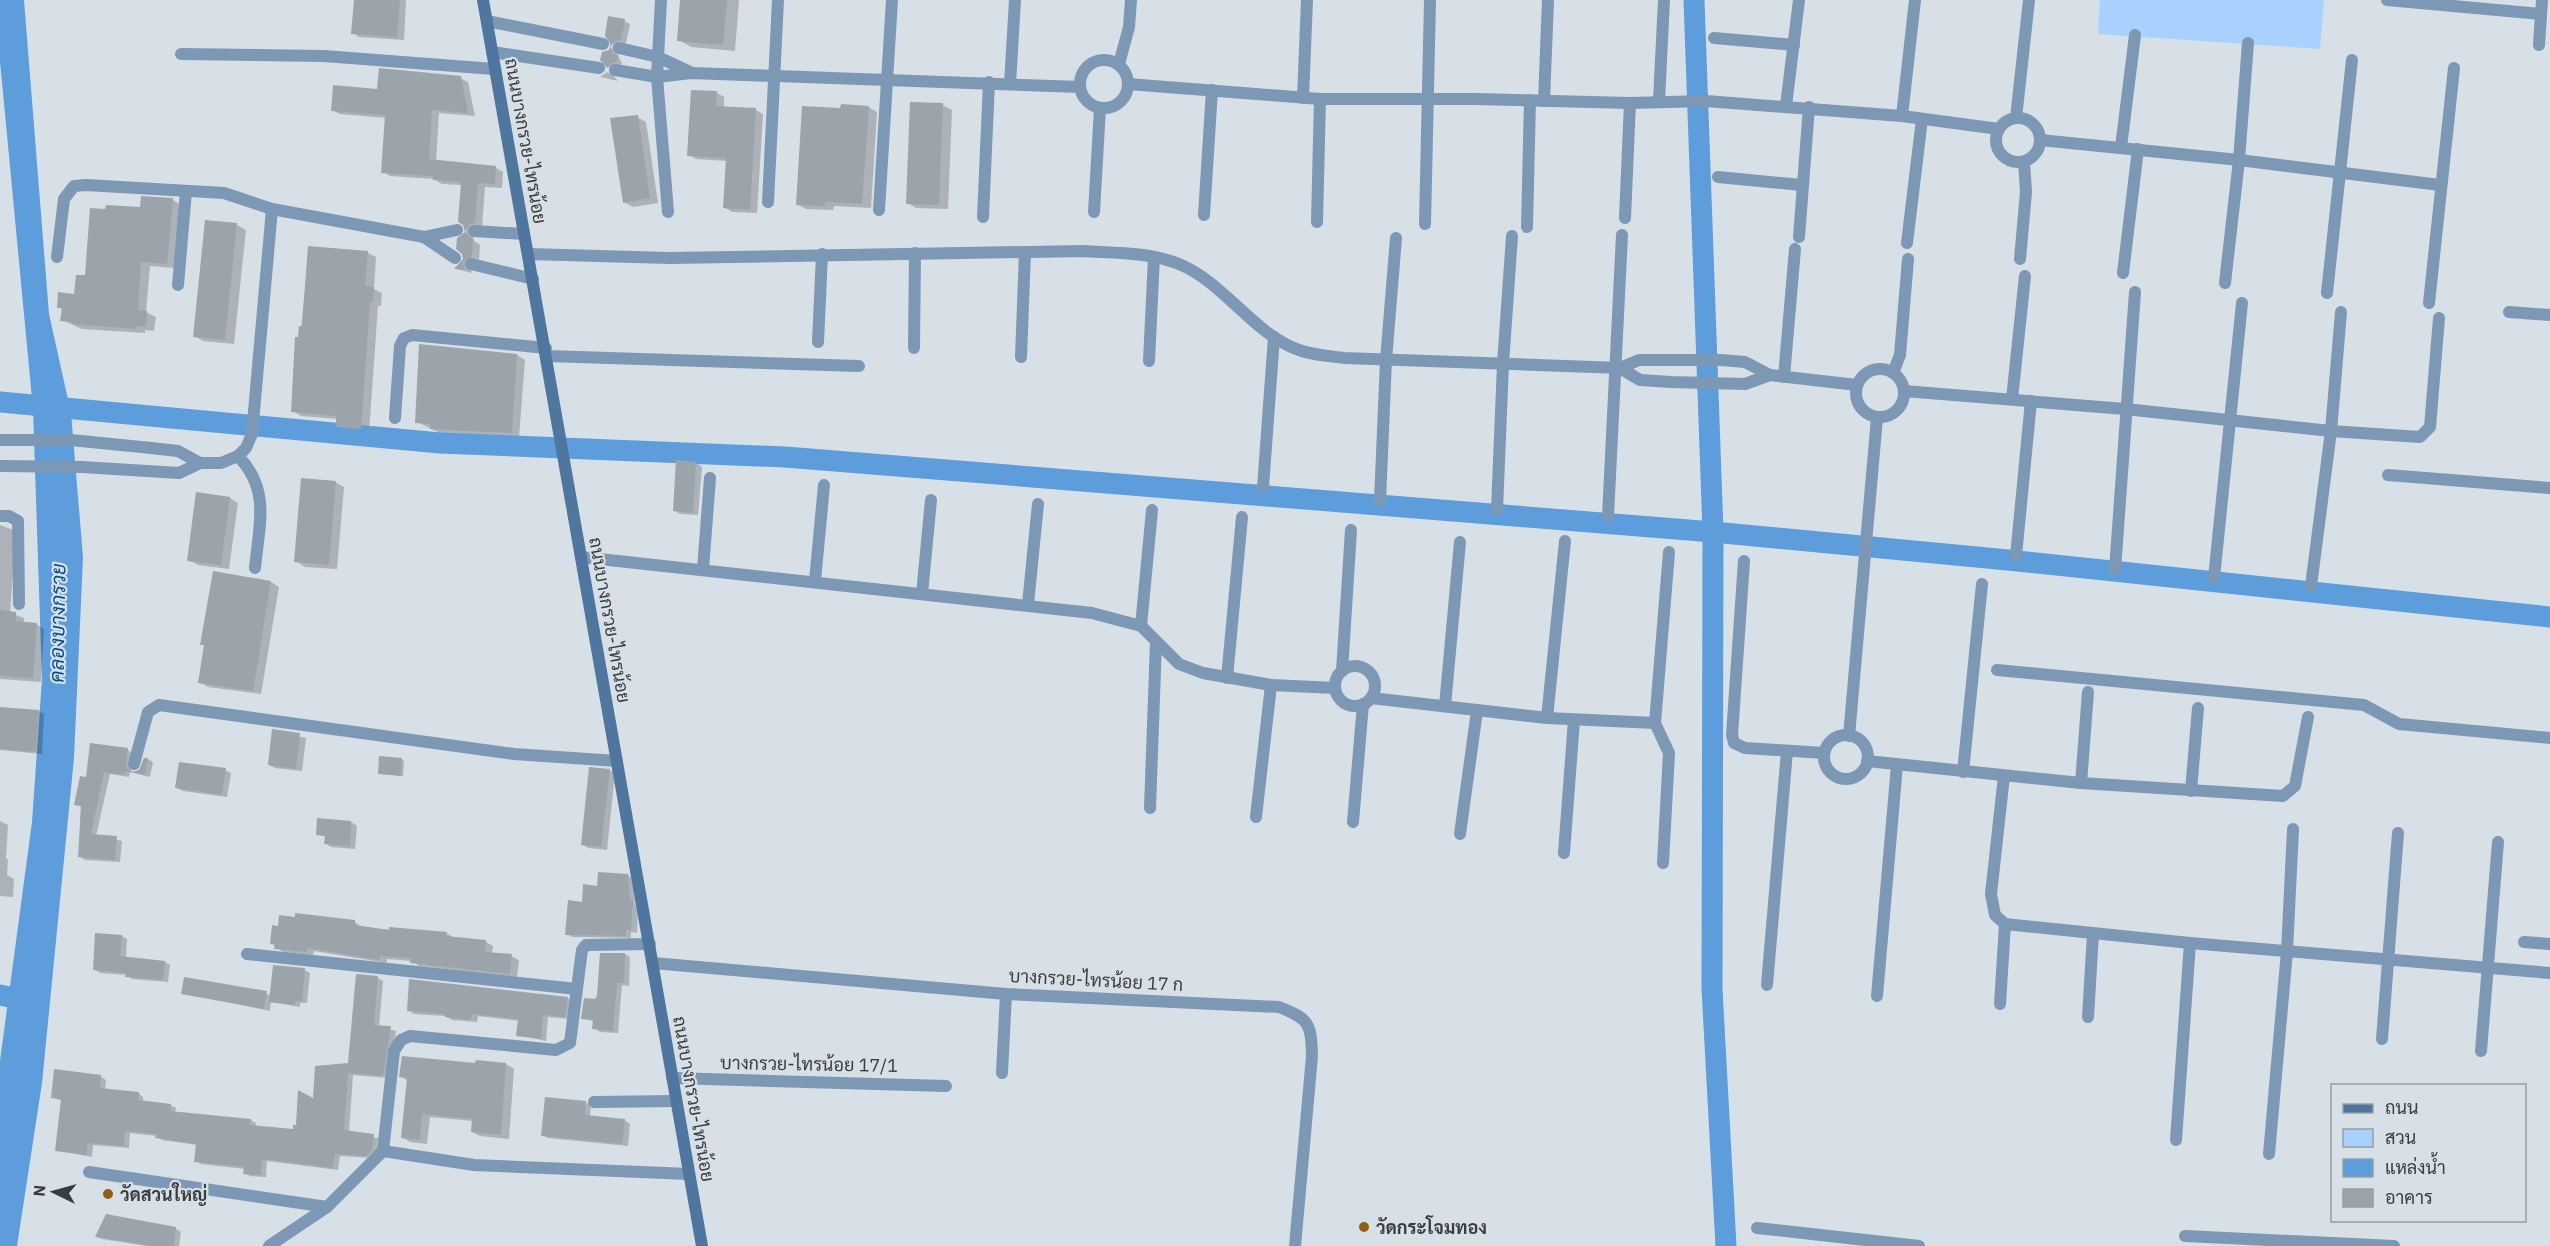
<svg xmlns="http://www.w3.org/2000/svg" width="2550" height="1246" viewBox="0 0 2550 1246" font-family="'IBM Plex Sans',Sarabun,sans-serif">
  <style>
    .green { fill: #a8d2fd }
    .water { fill: #5d9ddb }
    .shadow { fill: #0003 }
    .lines { fill: none; stroke-linecap: round; stroke-linejoin: round }
    .canal { stroke: #5d9ddb; stroke-width: 21 }
    .building { fill: #9ca4ab }
    .street { stroke: #7d98b4; stroke-width: 12 }
    .secondary { stroke: #4e769e; stroke-width: 12 }
    .poi-dot { fill: #925d12; stroke: #d7dfe7; stroke-width: 2 }
    .labels { text-anchor: middle; dominant-baseline: central; stroke-width: 4.5; stroke-linejoin: round; paint-order: stroke }
    .street-label { font-size: 18px; fill: #3a3d40; stroke: #d7dfe7 }
    .poi-label { font-size: 18px; font-weight: bold; fill: #3a3d40; stroke: #d7dfe7; text-anchor: start }
    .water-label { font-size: 20px; font-style: italic; fill: #024f88; stroke: #d7dfe7 }
  </style>
  <rect width="100%" height="100%" fill="#d7dfe7"/>
  <path class="green" d="M2100,0H2324L2320,49L2098,34Z"/>
  <path class="water" d="M0,0H24L49,314L71,413L83,557L74,758L42,1083L17,1246H0V1061L32,822L42,679L33,409L0,61Z"/>
  <g class="shadow">
    <path d="M355,0H406L404,40L359,37L353,33Z"/>
    <path d="M682,0H739L735,51L691,47L679,40Z"/>
    <path d="M624,21L630,24L626,43L619,45L616,50L622,64L613,70L608,67L613,45L606,36Z"/>
    <path d="M607,72L613,75L618,81L600,77Z"/>
    <path d="M460,78L468,82L475,116L439,113L436,162L496,168L503,172L502,188L485,187L482,227L473,235L474,241L480,245L479,260L471,268L472,273L457,269L465,260L458,239L467,233L462,185L442,184L434,179L390,176L383,172L386,118L340,114L332,110L378,91Z"/>
    <path d="M717,93L724,97V108L756,110L763,114L757,213L732,212L724,207L727,161L696,159L689,155Z"/>
    <path d="M943,105L952,110L948,209L916,208L908,203Z"/>
    <path d="M868,107L877,112L871,208L834,206L833,210L806,209L797,204L842,110Z"/>
    <path d="M637,117L646,122L658,203L633,207L624,202Z"/>
    <path d="M173,200L181,205L175,268L150,266L146,312L156,317L154,331L145,330V333L82,329L62,320L63,310L58,307L76,296L87,277L141,209Z"/>
    <path d="M237,225L246,230L234,344L203,341L194,336Z"/>
    <path d="M309,248L368,253L376,257L374,289L382,293L381,306H378L369,433L346,431L337,426L338,419L301,416L293,411Z"/>
    <path d="M517,355L525,360L519,437L440,433L417,422Z"/>
    <path d="M678,462L696,463L702,467L698,515L680,514L674,510Z"/>
    <path d="M335,482L344,487L337,569L305,567L296,561Z"/>
    <path d="M230,498L238,503L229,569L198,565L189,560Z"/>
    <path d="M0,525L16,531L10,613L24,618V623L36,624L44,629L41,682L0,679Z"/>
    <path d="M271,582L279,587L261,694L208,687L200,682L205,646L202,644Z"/>
    <path d="M0,708L39,711L44,714L42,754L0,750Z"/>
    <path d="M273,731L306,738L302,771L275,768L269,765Z"/>
    <path d="M127,750L133,753L131,770L134,773L140,771L148,759L153,762L150,777L130,772L129,777L110,774L96,836L122,841L120,862L85,860L79,856L81,807L76,804L87,779Z"/>
    <path d="M402,760L404,761L403,776L380,773Z"/>
    <path d="M225,770L231,773L227,797L183,791L177,788Z"/>
    <path d="M609,770L615,773L607,850L588,848L582,844Z"/>
    <path d="M319,820L351,822L357,826L355,849L331,847L325,843L326,837L318,834Z"/>
    <path d="M0,821L8,825L6,858L8,860L7,875L14,879L13,897L0,896Z"/>
    <path d="M628,875L633,879L635,905L638,906L637,933L631,932V938L572,937L567,934L583,904L598,887Z"/>
    <path d="M355,922L362,928L446,933L453,937L486,942L493,946L492,954L511,956L519,960L517,977L419,966L412,961L387,959V963L314,951L313,955L283,952L271,943Z"/>
    <path d="M122,936L127,939L126,958L165,962L170,965L168,982L132,979L127,975L100,973L94,969Z"/>
    <path d="M625,954L630,957L629,986L622,985L618,1033L600,1032L594,1028L595,1022L583,1018Z"/>
    <path d="M304,970L310,973L307,1003H300V1007L271,1002L270,1011L183,993L186,978L271,995Z"/>
    <path d="M378,978L383,981L379,1027L396,1031L388,1078L353,1075L349,1133L378,1138L377,1154L372,1158L340,1156L338,1170L267,1161L266,1177L250,1176L245,1173V1169L201,1164L196,1161L197,1145L162,1140L157,1136L130,1133L129,1148L93,1145L92,1157L56,1150L62,1101L52,1097L101,1077L106,1080L105,1090L138,1093L143,1097V1102L170,1105L176,1108L175,1113L250,1120L256,1123L255,1127L294,1131L314,1100L350,1064Z"/>
    <path d="M567,998L573,1001L570,1019L548,1017L546,1041L518,1035L520,1021L478,1016L477,1022L452,1020L445,1016L414,1014L408,1010Z"/>
    <path d="M477,1061L506,1064L514,1069L509,1139L480,1136L472,1132L473,1121L430,1117L427,1144L410,1142L402,1137L408,1081L401,1076L477,1064Z"/>
    <path d="M585,1102L591,1106L590,1117L624,1120L630,1124L628,1146L548,1138L543,1135Z"/>
    <path d="M107,1216L176,1229L181,1232L179,1246H147L102,1239L97,1236Z"/>
  </g>
  <g class="lines">
    <g class="canal">
      <path d="M1694,0L1713,532L1712,989L1726,1246"/>
      <path d="M0,402L440,443L785,457L1713,532L2008,560L2550,617"/>
      <path d="M0,995L33,1002"/>
    </g>
  </g>
  <g class="building">
    <path d="M354,0H400L397,37L351,34Z"/>
    <path d="M680,0H727L723,45L677,41Z"/>
    <path d="M608,16L625,19L621,40L613,42L611,47L613,54L618,56L617,62L612,63L607,68L600,60L602,52L609,50L611,45L605,36Z"/>
    <path d="M379,68L461,76L468,113L432,110L429,159L496,166L495,184L478,183L475,223L470,224L466,230L467,235L473,239L472,256L463,262L465,270L454,269L463,259L462,254L456,249L457,238L465,232L463,225L458,222L461,182L433,180V176L381,173L385,115L331,111L333,85L377,89Z"/>
    <path d="M691,90L717,91L716,106L756,108L750,210L723,208L726,158L687,156Z"/>
    <path d="M910,102L943,103L939,205L906,204Z"/>
    <path d="M841,104L869,106L862,204L825,202V206L796,205L802,106L840,108Z"/>
    <path d="M638,115L650,198L623,203L610,118Z"/>
    <path d="M141,196L173,198L167,264L141,262L138,310L147,311L146,327L136,326V329L72,324V322L60,321L62,308H57L58,292L74,294L76,275H85L90,208L105,209L106,205L140,207Z"/>
    <path d="M205,220L237,223L225,340L193,337Z"/>
    <path d="M308,246L368,251L365,286L374,287L373,302H370L361,429L336,427V416L291,412L295,337H298L299,326H302Z"/>
    <path d="M419,344L517,354L512,433L430,429V424L415,423Z"/>
    <path d="M676,460L696,462L693,513L673,511Z"/>
    <path d="M301,478L336,481L329,565L294,562Z"/>
    <path d="M196,492L230,497L221,565L187,561Z"/>
    <path d="M213,571L271,581L253,691L198,683L204,645H200Z"/>
    <path d="M0,610L16,612V621L37,623L33,678L0,676Z"/>
    <path d="M0,707L39,710L36,752L0,749Z"/>
    <path d="M272,729L300,733L296,769L268,765Z"/>
    <path d="M90,743L128,748L126,766L132,772L139,770L144,758H148L145,775L125,771L124,775L104,772L91,834L117,836L115,860L78,857L81,806L74,805L80,776L86,777Z"/>
    <path d="M379,756L402,758L401,776L378,774Z"/>
    <path d="M179,762L226,768L222,795L175,788Z"/>
    <path d="M589,767L610,769L601,847L581,845Z"/>
    <path d="M317,818L351,821L350,846L324,844L325,836L316,835Z"/>
    <path d="M598,872L628,874L630,901L633,902L631,930H626V936L565,935L568,900L582,902L583,884L597,886Z"/>
    <path d="M295,913L355,920V925L389,930V927L447,932L446,936L486,940L485,952L512,954L510,974L410,963L411,958L380,956V960L307,948L306,952L274,949L275,944H270L272,925L278,926L279,915L295,917Z"/>
    <path d="M95,933L122,935L120,956L165,961L163,980L125,977L126,973L93,970Z"/>
    <path d="M600,953H625L624,983H617L613,1031L592,1029L593,1020L581,1019L584,998L595,999L597,996Z"/>
    <path d="M273,965L305,968L302,1001H295V1005L269,1002Z"/>
    <path d="M356,974L378,976L374,1025L391,1026L383,1076L348,1073L344,1130L374,1134L372,1151L366,1156L335,1154L333,1168L262,1159L261,1175L243,1174L244,1167L194,1162L196,1144L155,1138L156,1134L125,1131L124,1146L88,1143L86,1155L55,1151L61,1099L51,1098L54,1069L101,1075L100,1088L139,1092L138,1100L171,1104L170,1111L251,1119L250,1125L293,1129V1125H296L298,1090L313,1098L315,1066L348,1063Z"/>
    <path d="M184,977L267,991L264,1009L181,994Z"/>
    <path d="M409,979L568,997L565,1017L543,1015L541,1039L516,1036L518,1019L472,1014L471,1020L445,1017V1014L407,1011Z"/>
    <path d="M402,1056L475,1063L476,1060L506,1063L501,1135L471,1132L472,1119L422,1114L420,1140L401,1138L407,1078L399,1077Z"/>
    <path d="M545,1097L586,1101L585,1115L625,1119L622,1144L541,1136Z"/>
    <path d="M106,1214L176,1227L174,1246H154L95,1237Z"/>
  </g>
  <g class="lines">
    <g class="street">
      <path d="M661,0L657,77L668,212"/>
      <path d="M2387,0L2541,14"/>
      <path d="M487,21L603,44"/>
      <path d="M1714,38L1794,45"/>
      <path d="M2539,45L2542,0"/>
      <path d="M619,48L658,57L690,72"/>
      <path d="M492,52L599,68"/>
      <path d="M181,54L324,56L494,69"/>
      <circle cx="1104" cy="84" r="24"/>
      <path d="M1119,64L1129,27L1131,0"/>
      <path d="M615,70L657,77L691,73L1080,87"/>
      <path d="M1010,84L1015,0"/>
      <path d="M1128,84L1320,99H1475L1630,103L1706,101L1902,116L1999,129"/>
      <path d="M1303,98L1307,0"/>
      <path d="M1544,101L1548,0"/>
      <path d="M1659,101L1664,0"/>
      <path d="M1786,106L1799,0"/>
      <path d="M1902,116L1915,0"/>
      <path d="M2016,118L2029,0"/>
      <circle cx="2018" cy="140" r="22"/>
      <path d="M2040,140L2239,160L2440,185"/>
      <path d="M2121,147L2135,35"/>
      <path d="M1718,177L1802,185"/>
      <path d="M768,202L778,0"/>
      <path d="M879,210L892,0"/>
      <path d="M1094,212L1100,108"/>
      <path d="M1204,215L1212,90"/>
      <path d="M983,217L989,82"/>
      <path d="M1625,218L1630,103"/>
      <path d="M1317,222L1320,99"/>
      <path d="M1425,224L1430,0"/>
      <path d="M1527,227L1530,100"/>
      <path d="M474,231L524,234"/>
      <path d="M424,237L455,258"/>
      <path d="M1799,237L1809,107"/>
      <path d="M1907,243L1922,119"/>
      <path d="M528,254L670,258L1083,251C1114,253 1149,252 1179,264C1225,283 1252,333 1299,350C1312,355 1330,356 1344,358L1620,368L1639,360H1721L1745,362L1770,375L1857,385"/>
      <path d="M57,257L64,199L74,186L86,185L224,193L272,209L424,237L457,230"/>
      <path d="M2020,259L2026,192L2024,162"/>
      <path d="M471,264L533,279"/>
      <path d="M2123,273L2138,149"/>
      <path d="M2225,283L2239,160L2248,43"/>
      <path d="M178,285L186,191"/>
      <path d="M2327,293L2352,60"/>
      <path d="M2429,303L2454,68"/>
      <path d="M2509,312L2550,315"/>
      <path d="M818,342L822,254"/>
      <path d="M914,348L915,253"/>
      <path d="M547,356L859,366"/>
      <path d="M1021,357L1025,252"/>
      <path d="M1149,361L1154,257"/>
      <path d="M1620,368L1640,380L1671,382L1745,384L1770,375"/>
      <circle cx="1880" cy="393" r="24"/>
      <path d="M1893,373L1900,355L1908,259"/>
      <path d="M1784,377L1795,249"/>
      <path d="M1904,391L2125,409L2331,431L2420,437L2430,427L2439,318"/>
      <path d="M2012,399L2025,276"/>
      <path d="M395,418L400,346L404,338L412,335L546,348"/>
      <path d="M0,440H71L151,448L178,451L200,463"/>
      <path d="M238,456C271,490 259,525 255,568"/>
      <path d="M0,466L82,467L179,473L200,463H221L238,456L246,448L252,434L272,209"/>
      <path d="M2388,475L2550,488"/>
      <path d="M1263,487L1274,337"/>
      <path d="M1380,501L1386,360L1396,238"/>
      <path d="M1497,510L1503,364L1512,236"/>
      <path d="M0,516H9L18,521L19,604"/>
      <path d="M1608,516L1622,235"/>
      <path d="M2016,556L2031,401"/>
      <path d="M581,557L1092,613L1141,626L1179,664L1203,673L1271,685L1335,688"/>
      <path d="M1744,561L1732,735L1734,743L1745,748L1824,753"/>
      <path d="M703,569L710,478"/>
      <path d="M2115,570L2135,292"/>
      <path d="M2214,578L2242,303"/>
      <path d="M815,581L824,485"/>
      <path d="M2311,586L2331,431L2341,312"/>
      <path d="M922,594L931,500"/>
      <path d="M1028,604L1038,504"/>
      <path d="M1141,626L1152,510"/>
      <circle cx="1355" cy="686" r="20"/>
      <path d="M1997,670L2364,705L2399,724L2550,738"/>
      <path d="M1342,671L1351,530"/>
      <path d="M1227,678L1242,517"/>
      <path d="M1371,698L1547,718L1655,723L1669,753L1663,863"/>
      <path d="M1445,706L1460,542"/>
      <path d="M1547,718L1565,541"/>
      <path d="M1655,723L1669,552"/>
      <circle cx="1846" cy="757" r="22"/>
      <path d="M1849,736L1877,418"/>
      <path d="M1867,761L2081,783L2283,796L2295,786L2308,717"/>
      <path d="M134,764L148,712L159,705L514,754L617,761"/>
      <path d="M1963,772L1982,584"/>
      <path d="M2004,776L1991,894L1995,915L2005,924L2190,943L2550,973"/>
      <path d="M2081,783L2088,692"/>
      <path d="M2191,791L2198,708"/>
      <path d="M1150,808L1156,642"/>
      <path d="M1256,817L1271,685"/>
      <path d="M1353,822L1363,704"/>
      <path d="M1460,834L1477,711"/>
      <path d="M1564,853L1574,720"/>
      <path d="M2524,942L2550,944"/>
      <path d="M247,954L577,989"/>
      <path d="M653,963L1006,994L1279,1007C1310,1019 1311,1024 1312,1056L1295,1246"/>
      <path d="M1767,985L1787,751"/>
      <path d="M1877,996L1897,765"/>
      <path d="M2000,1004L2005,924"/>
      <path d="M2088,1017L2093,934"/>
      <path d="M2382,1039L2398,833"/>
      <path d="M2481,1051L2498,842"/>
      <path d="M1002,1073L1006,994"/>
      <path d="M672,1078L946,1086"/>
      <path d="M594,1102L675,1101"/>
      <path d="M2176,1140L2190,943"/>
      <path d="M383,1151L474,1165L689,1174"/>
      <path d="M2269,1154L2287,951L2293,829"/>
      <path d="M89,1172L327,1207"/>
      <path d="M1757,1228L1919,1246"/>
      <path d="M2185,1236L2394,1246"/>
      <path d="M269,1246L327,1207L383,1151L394,1051L401,1040L410,1036L556,1050L570,1043L582,950L586,945L650,944"/>
    </g>
    <path class="secondary" d="M483,0L702,1246"/>
  </g>
  <g class="poi-dot">
    <circle cx="108" cy="1194" r="6"/>
    <circle cx="1364" cy="1227" r="6"/>
  </g>
  <g class="labels">
    <g class="street-label">
      <text transform="translate(526 141) rotate(80)">ถนนบางกรวย-ไทรน้อย</text>
      <text transform="translate(610 620) rotate(80)">ถนนบางกรวย-ไทรน้อย</text>
      <text transform="translate(1096 980) rotate(3)">บางกรวย-ไทรน้อย 17 ก</text>
      <text transform="translate(809 1064) rotate(1)">บางกรวย-ไทรน้อย 17/1</text>
      <text transform="translate(694 1099) rotate(80)">ถนนบางกรวย-ไทรน้อย</text>
    </g>
    <g class="poi-label">
      <text x="120" y="1194">วัดสวนใหญ่</text>
      <text x="1376" y="1227">วัดกระโจมทอง</text>
    </g>
    <g class="water-label">
      <text transform="translate(57 623) rotate(-89)">คลองบางกรวย</text>
    </g>
  </g>
  <rect x="2331" y="1084" width="195" height="138" fill="#d7dfe7" stroke="#989ea4" stroke-width="1.5"/>
  <rect x="2343" y="1104" width="30" height="9" fill="#4e769e" stroke="#989ea4" stroke-width="1.5"/>
  <text x="2385" y="1114" font-size="18" fill="#3a3d40">ถนน</text>
  <rect x="2343" y="1129" width="30" height="18" fill="#a8d2fd" stroke="#989ea4" stroke-width="1.5"/>
  <text x="2385" y="1144" font-size="18" fill="#3a3d40">สวน</text>
  <rect x="2343" y="1159" width="30" height="18" fill="#5d9ddb" stroke="#989ea4" stroke-width="1.5"/>
  <text x="2385" y="1174" font-size="18" fill="#3a3d40">แหล่งน้ำ</text>
  <rect x="2343" y="1189" width="30" height="18" fill="#9ca4ab" stroke="#989ea4" stroke-width="1.5"/>
  <text x="2385" y="1204" font-size="18" fill="#3a3d40">อาคาร</text>
  <g transform="translate(54 1192) rotate(275)" stroke="#d7dfe7" stroke-width="4.5" paint-order="stroke">
  <path d="M0-4.5L10 22L0 15L-10 22Z" fill="#3a3d40"/>
  <text y="-9" font-size="16" font-weight="bold" text-anchor="middle" fill="#3a3d40">N</text>
  </g>
</svg>
